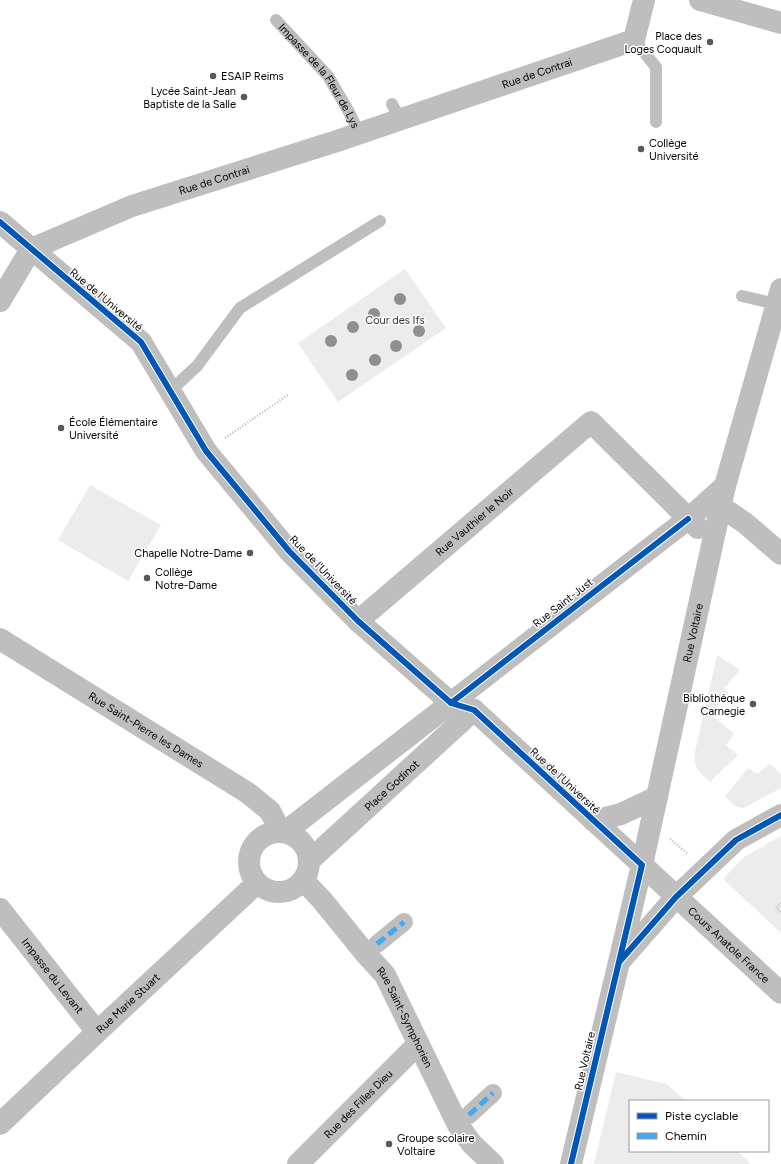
<svg xmlns="http://www.w3.org/2000/svg" width="781" height="1164" viewBox="0 0 781 1164" font-family="Figtree,sans-serif">
  <style>
    .green { fill: #ececec }
    .lines { fill: none; stroke-linecap: round; stroke-linejoin: round }
    .path { stroke: #b9b9b9; stroke-width: 2.5; stroke-dasharray: 1 2; stroke-linecap: butt }
    .service { stroke: #bebebe; stroke-width: 12 }
    .pedestrian { stroke: #bebebe; stroke-width: 18 }
    .minor { stroke: #bebebe; stroke-width: 22 }
    .quiet { stroke: #3fa9f5; stroke-width: 5; stroke-dasharray: 10 5; stroke-linecap: butt }
    .cycleway-casing { stroke: #fff; stroke-width: 8 }
    .cycleway { stroke: #0057b8; stroke-width: 6 }
    .tree { fill: #8f8f8f }
    .poi-dot { fill: #595959; stroke: #fff; stroke-width: 1.5 }
    .labels { text-anchor: middle; dominant-baseline: central; stroke-width: 3; stroke-linejoin: round; paint-order: stroke }
    .poi-label { font-size: 11px; fill: #000; stroke: #fff; text-anchor: start }
    .street-label { font-size: 11px; fill: #000; stroke: #fff }
    .park-label { font-size: 11px; fill: #333; stroke: #fff }
  </style>
  <rect width="100%" height="100%" fill="#fff"/>
  <g class="green">
    <path d="M405,269L446,328L338,402L298,343Z"/>
    <path d="M90,485L161,525L128,581L58,540Z"/>
    <path d="M717,655L740,670L724,688L729,693L711,714L734,734L726,745L738,755L710,782C699,772 693,768 695,752Z"/>
    <path d="M770,764L781,774V788L744,808L736,807L725,796L748,768L757,774Z"/>
    <path d="M781,836V933L723,879L744,857Z"/>
    <path d="M616,1072L667,1084L685,1101H630V1151H738L751,1164H594Z"/>
  </g>
  <g class="lines">
    <g class="path">
      <path d="M225,438L288,395"/>
      <path d="M670,839L688,854"/>
      <path d="M781,903L776,908L781,912"/>
    </g>
    <g class="service">
      <path id="s1" d="M276,20L328,76L349,112L359,133"/>
      <path d="M634,40L656,67V122"/>
      <path d="M392,104L400,119"/>
      <path d="M742,296L776,304"/>
      <path d="M170,391L197,366L240,308L380,221"/>
    </g>
    <g class="pedestrian">
      <path d="M377,944L404,922"/>
      <path d="M469,1115L493,1093"/>
    </g>
    <g class="minor">
      <path d="M700,0L781,23"/>
      <path id="s2" d="M0,222L141,342L206,451L289,551L358,621L451,703L474,710L781,993"/>
      <path id="s3" d="M31,249L132,206L337,141L634,40L644,0"/>
      <path d="M0,301L31,249"/>
      <path d="M720,506L745,523L781,554"/>
      <path id="s4" d="M358,621L591,422L698,528"/>
      <path id="s5" d="M0,639L248,793L270,811L281,832"/>
      <path d="M594,821L621,814L657,797"/>
      <path d="M285,832L667,535L688,519L725,486"/>
      <circle cx="279" cy="862" r="30"/>
      <path id="s6" d="M309,861L474,710"/>
      <path id="s7" d="M303,880L322,900L365,953L385,975L458,1125L472,1144L493,1164"/>
      <path id="s8" d="M0,909L97,1032"/>
      <path d="M620,961L676,897L736,840L781,815"/>
      <path id="s9" d="M0,1124L97,1032L257,883"/>
      <path id="s10" d="M298,1164L418,1044"/>
      <path id="s11" d="M571,1164L642,865L725,486L781,289"/>
    </g>
    <g class="quiet">
      <path d="M377,944L404,922"/>
      <path d="M469,1115L493,1093"/>
    </g>
    <g class="cycleway-casing">
      <g id="cycleway">
        <path d="M0,222L141,342L206,451L289,551L358,621L451,703L474,710L642,865L571,1164"/>
        <path d="M451,703L688,519"/>
        <path d="M620,961L676,897L736,840L781,815"/>
      </g>
    </g>
    <use href="#cycleway" class="cycleway"/>
  </g>
  <g class="tree">
    <circle cx="400" cy="299" r="6"/>
    <circle cx="374" cy="314" r="6"/>
    <circle cx="353" cy="327" r="6"/>
    <circle cx="419" cy="331" r="6"/>
    <circle cx="331" cy="341" r="6"/>
    <circle cx="396" cy="346" r="6"/>
    <circle cx="375" cy="360" r="6"/>
    <circle cx="352" cy="375" r="6"/>
  </g>
  <g class="poi-dot">
    <circle cx="710" cy="42" r="4"/>
    <circle cx="213" cy="76" r="4"/>
    <circle cx="244" cy="97" r="4"/>
    <circle cx="641" cy="149" r="4"/>
    <circle cx="61" cy="428" r="4"/>
    <circle cx="250" cy="553" r="4"/>
    <circle cx="147" cy="578" r="4"/>
    <circle cx="753" cy="704" r="4"/>
    <circle cx="389" cy="1144" r="4"/>
  </g>
  <g class="labels">
    <g class="poi-label">
      <text x="702" y="36" text-anchor="end">Place des<tspan x="702" dy="13">Loges Coquault</tspan></text>
      <text x="221" y="76">ESAIP Reims</text>
      <text x="236" y="91" text-anchor="end">Lycée Saint-Jean<tspan x="236" dy="13">Baptiste de la Salle</tspan></text>
      <text x="649" y="143">Collège<tspan x="649" dy="13">Université</tspan></text>
      <text x="69" y="422">École Élémentaire<tspan x="69" dy="13">Université</tspan></text>
      <text x="242" y="553" text-anchor="end">Chapelle Notre-Dame</text>
      <text x="155" y="572">Collège<tspan x="155" dy="13">Notre-Dame</tspan></text>
      <text x="745" y="698" text-anchor="end">Bibliothèque<tspan x="745" dy="13">Carnegie</tspan></text>
      <text x="397" y="1138">Groupe scolaire<tspan x="397" dy="13">Voltaire</tspan></text>
    </g>
    <g class="street-label">
      <text stroke="none"><textPath href="#s3" startOffset="536">Rue de Contrai</textPath></text>
      <text stroke="none"><textPath href="#s1" startOffset="71">Impasse de la Fleur de Lys</textPath></text>
      <text stroke="none"><textPath href="#s3" startOffset="196">Rue de Contrai</textPath></text>
      <text transform="translate(106 300) rotate(40)">Rue de l'Université</text>
      <text stroke="none"><textPath href="#s4" startOffset="153">Rue Vauthier le Noir</textPath></text>
      <text transform="translate(323 570) rotate(46)">Rue de l'Université</text>
      <text transform="translate(563 603) rotate(-38)">Rue Saint-Just</text>
      <text stroke="none"><textPath href="#s11" startOffset="545">Rue Voltaire</textPath></text>
      <text stroke="none"><textPath href="#s5" startOffset="172">Rue Saint-Pierre les Dames</textPath></text>
      <text transform="translate(565 781) rotate(43)">Rue de l'Université</text>
      <text stroke="none"><textPath href="#s6" startOffset="112">Place Godinot</textPath></text>
      <text stroke="none"><textPath href="#s2" startOffset="1035">Cours Anatole France</textPath></text>
      <text stroke="none"><textPath href="#s8" startOffset="85">Impasse du Levant</textPath></text>
      <text stroke="none"><textPath href="#s9" startOffset="176">Rue Marie Stuart</textPath></text>
      <text stroke="none"><textPath href="#s7" startOffset="172">Rue Saint-Symphorien</textPath></text>
      <text transform="translate(585 1061) rotate(-77)">Rue Voltaire</text>
      <text stroke="none"><textPath href="#s10" startOffset="85">Rue des Filles Dieu</textPath></text>
    </g>
    <g class="park-label">
      <text x="395" y="320">Cour des Ifs</text>
    </g>
  </g>
  <rect x="629" y="1100" width="140" height="52" fill="#ffffff" stroke="#999999"/>
  <rect x="637" y="1113" width="20" height="6" fill="#0057b8" stroke="#999999"/>
  <text x="665" y="1120" font-size="12" fill="#000000">Piste cyclable</text>
  <rect x="637" y="1133" width="20" height="6" fill="#3fa9f5" stroke="#999999"/>
  <text x="665" y="1140" font-size="12" fill="#000000">Chemin</text>
</svg>
